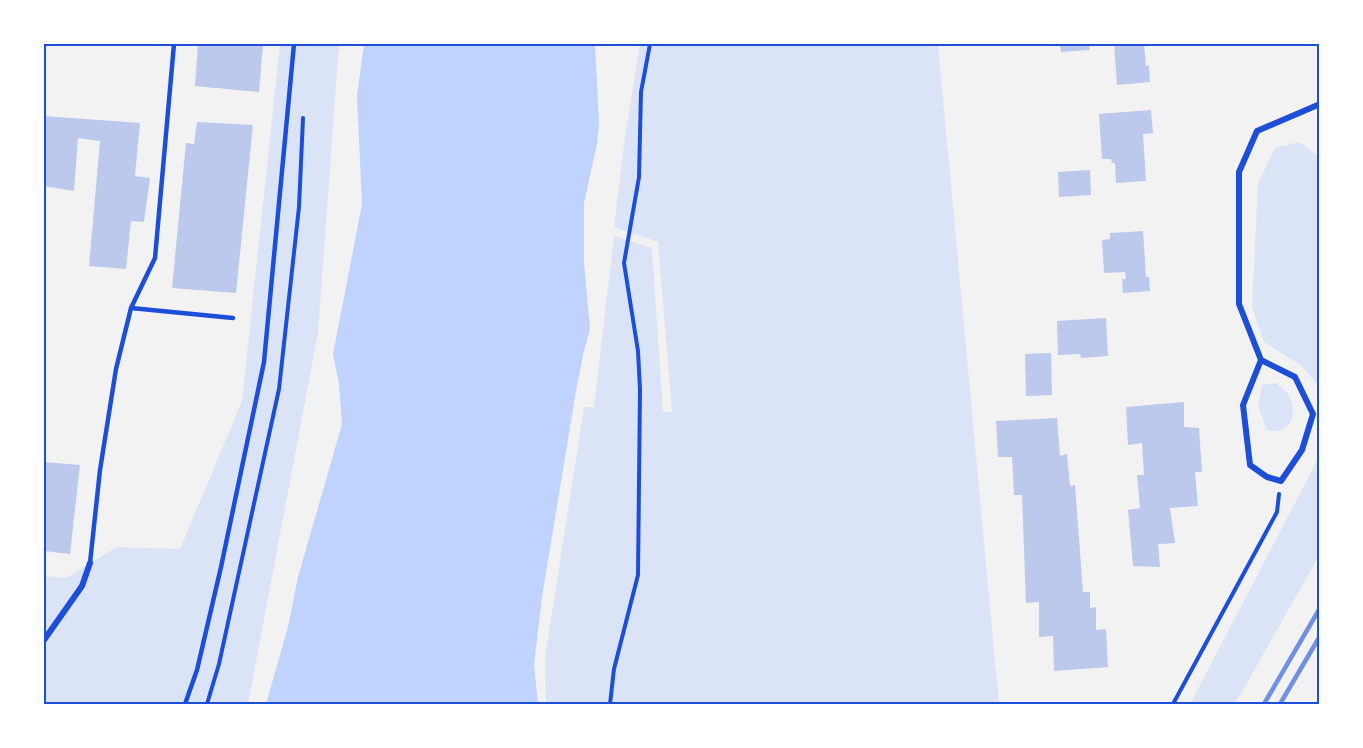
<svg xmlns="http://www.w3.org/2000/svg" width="1363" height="748" viewBox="0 0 1363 748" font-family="'DejaVu Sans',sans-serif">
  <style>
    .green { fill: #dbe4f7 }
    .water { fill: #bfd3fe }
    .building { fill: #bdc9ec }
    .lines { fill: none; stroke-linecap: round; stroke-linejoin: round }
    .path { stroke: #1d4ed8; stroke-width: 4 }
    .service { stroke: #1d4ed8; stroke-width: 4.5 }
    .minor { stroke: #1d4ed8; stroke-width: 6 }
    .rail { stroke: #7290e2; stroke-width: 4.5 }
    .neatline { fill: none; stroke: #1d4ed8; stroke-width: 2 }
  </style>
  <rect width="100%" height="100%" fill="#f2f2f2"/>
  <g class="green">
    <path d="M280,44H339L318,333L248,704H44V576L66,578L117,547L180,549L242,401Z"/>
    <path d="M640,44H938L999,704H546L545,658L584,407H594L614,236L652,248L663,412H672L658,242L614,227L625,137Z"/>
    <path d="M1299,142L1319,157V387L1302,366L1264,342L1252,307L1258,183L1275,148Z"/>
    <path d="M1276,383C1280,387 1288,392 1290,397C1298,415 1289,436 1267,430L1258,406L1262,385Z"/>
    <path d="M1319,457V556L1235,704H1190Z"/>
  </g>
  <path class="water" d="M364,44H595L599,123L597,144L584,203V263L590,329L583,355L576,391L542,597L534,665L538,704H266L288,627L298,577L342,424L339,384L333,354L362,204L357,96Z"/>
  <g class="building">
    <path d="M198,44H263L259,92L195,86Z"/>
    <path d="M1060,44H1089L1090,50L1061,52Z"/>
    <path d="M1114,44H1144L1146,66L1149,65L1150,82L1117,85Z"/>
    <path d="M1151,110L1153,133L1143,134L1146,181L1116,183L1115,163H1112L1111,159H1102L1099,114Z"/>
    <path d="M44,116L140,123L135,176L150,178L144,222L131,221L126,269L89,266L100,141L78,138L74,191L44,186Z"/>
    <path d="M197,122L253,125L236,293L172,288L186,143L194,144Z"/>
    <path d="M1090,170L1091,195L1059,197L1058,172Z"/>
    <path d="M1143,231L1146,277H1149L1150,291L1123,293L1122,279H1126L1125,272L1104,273L1102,240L1110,239V233Z"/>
    <path d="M1106,318L1108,356L1081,358L1080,354L1058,355L1057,321Z"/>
    <path d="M1051,353L1052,395L1026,396L1025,354Z"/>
    <path d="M1184,402V427L1199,428L1202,472H1195L1198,506L1170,508L1175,543L1158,544L1160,567L1133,566L1128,510L1140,508L1137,475H1144L1142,443L1128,445L1126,407Z"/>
    <path d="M1057,418L1060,456L1067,454L1070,486L1075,485L1083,592H1090V608L1096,607V630L1106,629L1108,667L1054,671L1053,636L1039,637V602L1026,603L1022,495H1014L1012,457H998L996,421Z"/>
    <path d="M44,462L80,465L70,554L44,551Z"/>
  </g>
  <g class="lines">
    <g class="path">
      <path d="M207,704L219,664L279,389L299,207L303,118"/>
      <path d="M610,704L614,669L638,575L640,390L638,351L624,263L639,177L641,92L650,44"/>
      <path d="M1173,704L1277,512L1279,494"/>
    </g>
    <g class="service">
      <path d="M131,308L233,318"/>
      <path d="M90,563L100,470L116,369L131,308L155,258L174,44"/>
      <path d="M185,704L197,670L221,567L264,362L294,44"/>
    </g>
    <g class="minor">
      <path d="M1261,360L1295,377L1313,414L1302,450L1281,481L1267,477L1250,465L1243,405L1261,360L1239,304V172L1257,131L1320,104"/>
      <path d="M44,640L82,586L90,563"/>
    </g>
    <g class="rail">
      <path d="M1264,704L1320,608"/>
      <path d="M1280,704L1320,636"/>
    </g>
  </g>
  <rect width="1363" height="748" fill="none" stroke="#ffffff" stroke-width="90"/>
  <rect x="45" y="45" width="1273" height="658" class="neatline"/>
</svg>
